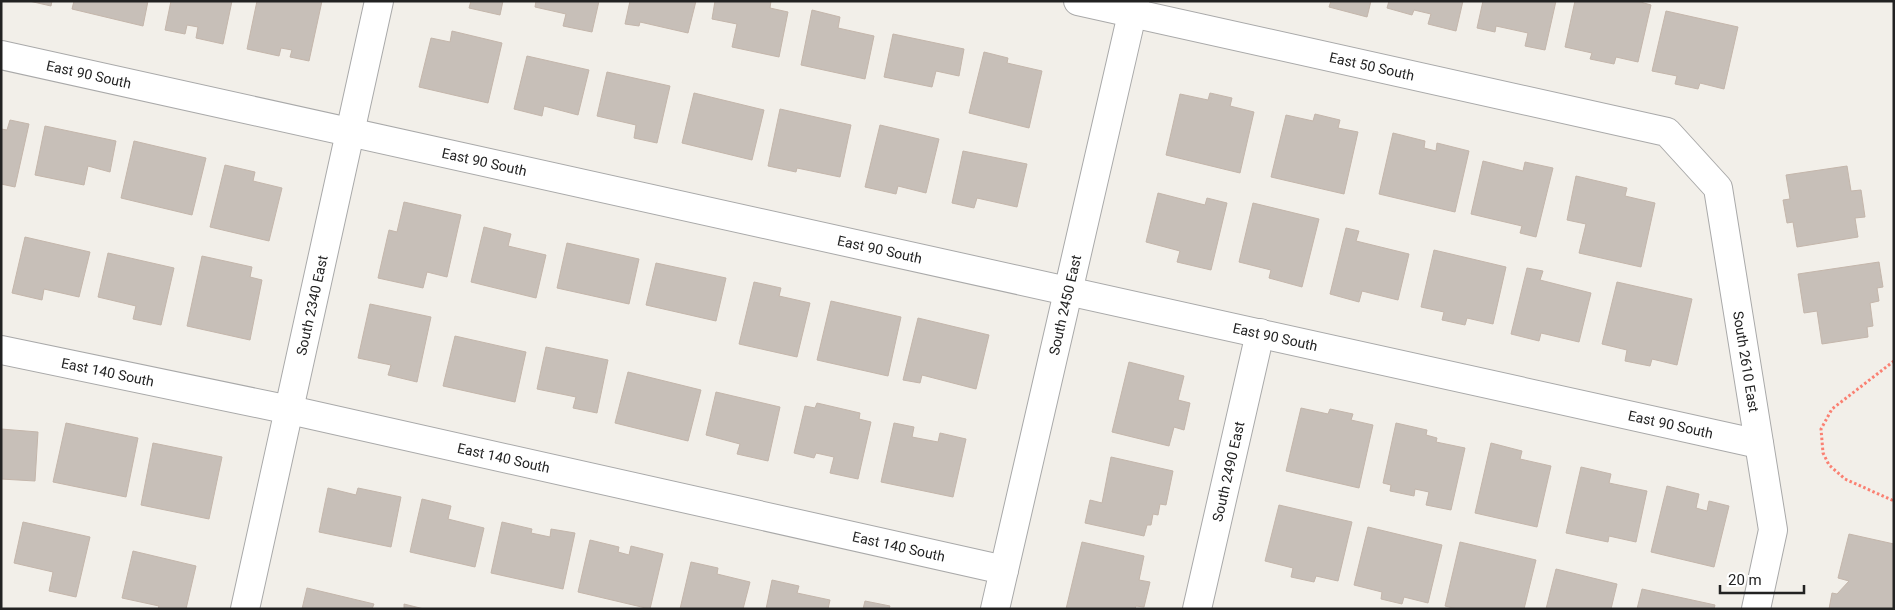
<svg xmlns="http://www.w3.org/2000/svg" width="1895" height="610" viewBox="0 0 1895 610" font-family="Roboto,sans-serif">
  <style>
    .building { fill: #c7bfb8; stroke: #c4b6ab }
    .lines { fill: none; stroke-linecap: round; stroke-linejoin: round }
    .minor-casing { stroke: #a9a9a9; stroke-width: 30 }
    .tertiary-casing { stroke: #a9a9a9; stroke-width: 30 }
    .path { stroke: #fa8072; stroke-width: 3; stroke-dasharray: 2.5 2.5; stroke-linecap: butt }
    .minor { stroke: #fff; stroke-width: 28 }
    .tertiary { stroke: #fff; stroke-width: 28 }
    .labels { text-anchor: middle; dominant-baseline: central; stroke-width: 4; stroke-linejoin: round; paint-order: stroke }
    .street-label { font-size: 14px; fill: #222; stroke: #fff }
  </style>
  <rect width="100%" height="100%" fill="#f2efe9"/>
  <g class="building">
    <path d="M29,1H52L51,6Z"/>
    <path d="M74,1H148L143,26L72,9Z"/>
    <path d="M171,1H232L223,44L196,38L198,27L187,25L185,34L165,30Z"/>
    <path d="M257,1H322L309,61L290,57L292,50L281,48L279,56L247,49Z"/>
    <path d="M471,1H503L500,15L469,8Z"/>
    <path d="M536,1H599L592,32L563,26L566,14L535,7Z"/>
    <path d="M630,1H696L688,33L640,22L639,26L625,24Z"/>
    <path d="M715,1H771L770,8L788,12L779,57L732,47L737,24L712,19Z"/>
    <path d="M1331,1H1371L1367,17L1329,7Z"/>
    <path d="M1389,1H1463L1456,31L1428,24L1431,14L1414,10L1412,15L1387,8Z"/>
    <path d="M1483,1H1556L1545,50L1525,46L1528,33L1496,26L1495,32L1477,28Z"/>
    <path d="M1575,1H1637L1651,5L1638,62L1616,57L1614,64L1590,59L1592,53L1565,47Z"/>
    <path d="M812,10L840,17L838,28L874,36L865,79L801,65Z"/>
    <path d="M1666,11L1738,27L1724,89L1700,83L1698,89L1675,84L1677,76L1652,71Z"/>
    <path d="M452,31L502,43L488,103L419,87L431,38L450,42Z"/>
    <path d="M893,34L964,49L959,76L936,71L932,87L884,77Z"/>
    <path d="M984,52L1008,58L1007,63L1042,71L1029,128L969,113Z"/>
    <path d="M527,56L589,70L578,115L544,106L542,116L514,109Z"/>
    <path d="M607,72L670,86L657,143L634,138L636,125L597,116Z"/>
    <path d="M694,93L764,110L752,160L682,143Z"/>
    <path d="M1210,93L1232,98L1230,106L1254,112L1240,173L1166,155L1180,94L1208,100Z"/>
    <path d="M780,109L851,125L840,177L797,168L796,172L768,166Z"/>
    <path d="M1315,114L1340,120L1338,128L1358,132L1344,194L1271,177L1286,115L1313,121Z"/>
    <path d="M10,120L29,124L15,187L1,184V129L7,130Z"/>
    <path d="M880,125L939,139L926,193L898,186L896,194L865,187Z"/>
    <path d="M45,126L116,141L110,172L88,166L84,185L35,175Z"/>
    <path d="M1393,133L1425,141L1424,148L1436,151L1437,143L1469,151L1455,212L1379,194Z"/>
    <path d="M134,141L206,158L192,215L121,198Z"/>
    <path d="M963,151L1027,164L1017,207L977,198L974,208L952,203Z"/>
    <path d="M1483,161L1523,171L1525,162L1553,168L1536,237L1520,233L1522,226L1471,214Z"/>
    <path d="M225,165L255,172L253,181L282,188L269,241L210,227Z"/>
    <path d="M1847,166L1851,191L1861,190L1865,217L1855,218L1858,237L1797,247L1793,222L1787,223L1783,200L1790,199L1786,175Z"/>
    <path d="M1576,176L1627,188L1625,196L1655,203L1641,267L1579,253L1586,224L1567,220Z"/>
    <path d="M1158,193L1205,205L1207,198L1227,203L1211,270L1177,262L1180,251L1146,242Z"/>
    <path d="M404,202L461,215L447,277L427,272L423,288L378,278L389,230L397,232Z"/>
    <path d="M1253,203L1319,219L1302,287L1269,278L1271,270L1239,262Z"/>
    <path d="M484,227L511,234L508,246L546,255L536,298L471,282Z"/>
    <path d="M1346,228L1359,231L1356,241L1409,254L1398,300L1362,291L1359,302L1330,294Z"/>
    <path d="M25,237L90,252L79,297L44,289L42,300L12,293Z"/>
    <path d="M567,243L639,259L629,304L557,288Z"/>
    <path d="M1434,250L1506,267L1493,324L1467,318L1465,325L1442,320L1444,312L1421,307Z"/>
    <path d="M108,253L174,268L161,325L133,319L136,306L98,297Z"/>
    <path d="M202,256L252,267L250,277L262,280L250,340L187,326Z"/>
    <path d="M1879,262L1883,287L1877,288L1879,301L1870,303L1873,326L1867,327L1868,337L1822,344L1817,311L1804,313L1798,274Z"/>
    <path d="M656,263L726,278L716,321L646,305Z"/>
    <path d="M1527,268L1543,271L1540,280L1591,293L1579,342L1541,333L1539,341L1511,334Z"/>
    <path d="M754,282L781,288L779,296L810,303L797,357L739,344Z"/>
    <path d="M1617,282L1692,299L1677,365L1652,359L1650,366L1625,361L1627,350L1602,344Z"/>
    <path d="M831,301L901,317L888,376L817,360Z"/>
    <path d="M370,304L431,317L417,382L388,375L391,365L358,358Z"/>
    <path d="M918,318L989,335L976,389L922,375L920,383L903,380Z"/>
    <path d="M455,336L526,352L515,402L443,386Z"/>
    <path d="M546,347L608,360L597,413L573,408L576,397L537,389Z"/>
    <path d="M1129,362L1184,376L1178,400L1190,403L1184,430L1174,427L1169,446L1112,432Z"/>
    <path d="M628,372L701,390L688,441L615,423Z"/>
    <path d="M716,392L780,407L768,461L737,454L740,444L706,435Z"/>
    <path d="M817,403L860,413L859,419L871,422L858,479L830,473L834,457L816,453L814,458L794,453L805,406L815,408Z"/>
    <path d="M1301,408L1328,414L1330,409L1353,414L1351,420L1373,425L1359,488L1286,471Z"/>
    <path d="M66,423L138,438L126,497L53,482Z"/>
    <path d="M894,423L914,427L912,437L938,442L940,433L966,439L953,497L881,482Z"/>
    <path d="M1396,423L1427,430L1426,435L1437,438L1436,442L1465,448L1451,510L1426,505L1429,492L1415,489L1414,496L1390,491L1391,485L1383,483Z"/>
    <path d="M1,429L38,432L35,481L1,479Z"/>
    <path d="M153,443L222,457L209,519L141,505Z"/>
    <path d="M1491,443L1522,451L1520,459L1551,466L1537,527L1475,513Z"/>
    <path d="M1111,457L1173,471L1166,505L1160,504L1158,515L1153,514L1151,525H1147L1144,536L1085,523L1090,500L1102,503Z"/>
    <path d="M1581,467L1611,474L1609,483L1647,491L1636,542L1609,536L1608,542L1566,533Z"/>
    <path d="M1667,486L1699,494L1696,508L1707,511L1709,501L1729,506L1714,567L1651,552Z"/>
    <path d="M328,488L356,495L358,488L401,497L391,547L319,532Z"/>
    <path d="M422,499L451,506L448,519L484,528L475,567L410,552Z"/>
    <path d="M1279,505L1352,522L1338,581L1316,576L1314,582L1291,577L1293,568L1265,561Z"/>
    <path d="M23,522L90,537L76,597L49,591L53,572L14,563Z"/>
    <path d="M502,522L532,529L531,533L550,537L551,529L575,533L563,589L491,573Z"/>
    <path d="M1368,527L1442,545L1428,603L1404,597L1402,604L1381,599L1382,592L1354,585Z"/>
    <path d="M1849,534L1894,544V609H1829L1832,593L1837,594L1849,581L1838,578Z"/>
    <path d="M590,540L619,547L618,552L629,555L631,546L663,554L650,609L578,592Z"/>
    <path d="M1082,542L1144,556L1139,580L1150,582L1144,607L1136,606L1135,609H1066Z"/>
    <path d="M1460,542L1536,560L1524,609H1457L1445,606Z"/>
    <path d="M133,551L196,566L186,609H158L159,606L122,598Z"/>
    <path d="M691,562L718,568L717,574L750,582L743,609H680Z"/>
    <path d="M1556,569L1617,584L1611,609H1546Z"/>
    <path d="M772,580L799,586L797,593L830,600L828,609H766Z"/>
    <path d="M307,588L374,604L372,609H302Z"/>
    <path d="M1642,589L1715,605L1714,609H1637Z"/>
    <path d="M865,601L890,606L889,609H863Z"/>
    <path d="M404,604L424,609H404Z"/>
  </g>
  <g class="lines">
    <g class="minor-casing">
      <g id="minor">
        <path id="s1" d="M1078,1L1667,132L1718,188L1773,530L1756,609"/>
        <path id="s2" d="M1,55L1759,444"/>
        <path id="s3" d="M1,350L290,410L1004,570"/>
        <path id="s4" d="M245,609L379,1"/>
        <path id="s5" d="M1197,609L1260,333"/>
      </g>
    </g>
    <g class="tertiary-casing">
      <g id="tertiary">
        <path id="s6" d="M995,609L1135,1"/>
      </g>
    </g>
    <path class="path" d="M1894,361L1832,409L1821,429L1823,453L1829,465L1845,479L1894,501"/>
    <use href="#minor" class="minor"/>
    <use href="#tertiary" class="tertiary"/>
  </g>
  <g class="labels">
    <g class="street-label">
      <text stroke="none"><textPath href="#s1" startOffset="301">East 50 South</textPath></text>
      <text stroke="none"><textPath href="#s2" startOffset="90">East 90 South</textPath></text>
      <text stroke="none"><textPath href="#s2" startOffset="495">East 90 South</textPath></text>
      <text stroke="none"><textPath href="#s2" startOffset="900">East 90 South</textPath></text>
      <text stroke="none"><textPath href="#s4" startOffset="311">South 2340 East</textPath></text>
      <text stroke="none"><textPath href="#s6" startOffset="312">South 2450 East</textPath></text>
      <text stroke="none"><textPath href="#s2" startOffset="1305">East 90 South</textPath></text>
      <text stroke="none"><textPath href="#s1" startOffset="855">South 2610 East</textPath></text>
      <text stroke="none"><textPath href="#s3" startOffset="109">East 140 South</textPath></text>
      <text stroke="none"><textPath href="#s2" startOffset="1710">East 90 South</textPath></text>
      <text stroke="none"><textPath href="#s3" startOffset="514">East 140 South</textPath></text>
      <text stroke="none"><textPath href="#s5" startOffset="141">South 2490 East</textPath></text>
      <text stroke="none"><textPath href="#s3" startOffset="919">East 140 South</textPath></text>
    </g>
  </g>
  <rect width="1895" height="610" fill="none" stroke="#222222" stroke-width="5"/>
  <path d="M1720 585v8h84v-8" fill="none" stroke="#222222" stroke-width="2.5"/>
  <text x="1728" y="585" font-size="15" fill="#222222" stroke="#ffffff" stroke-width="4" paint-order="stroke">20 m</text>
</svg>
